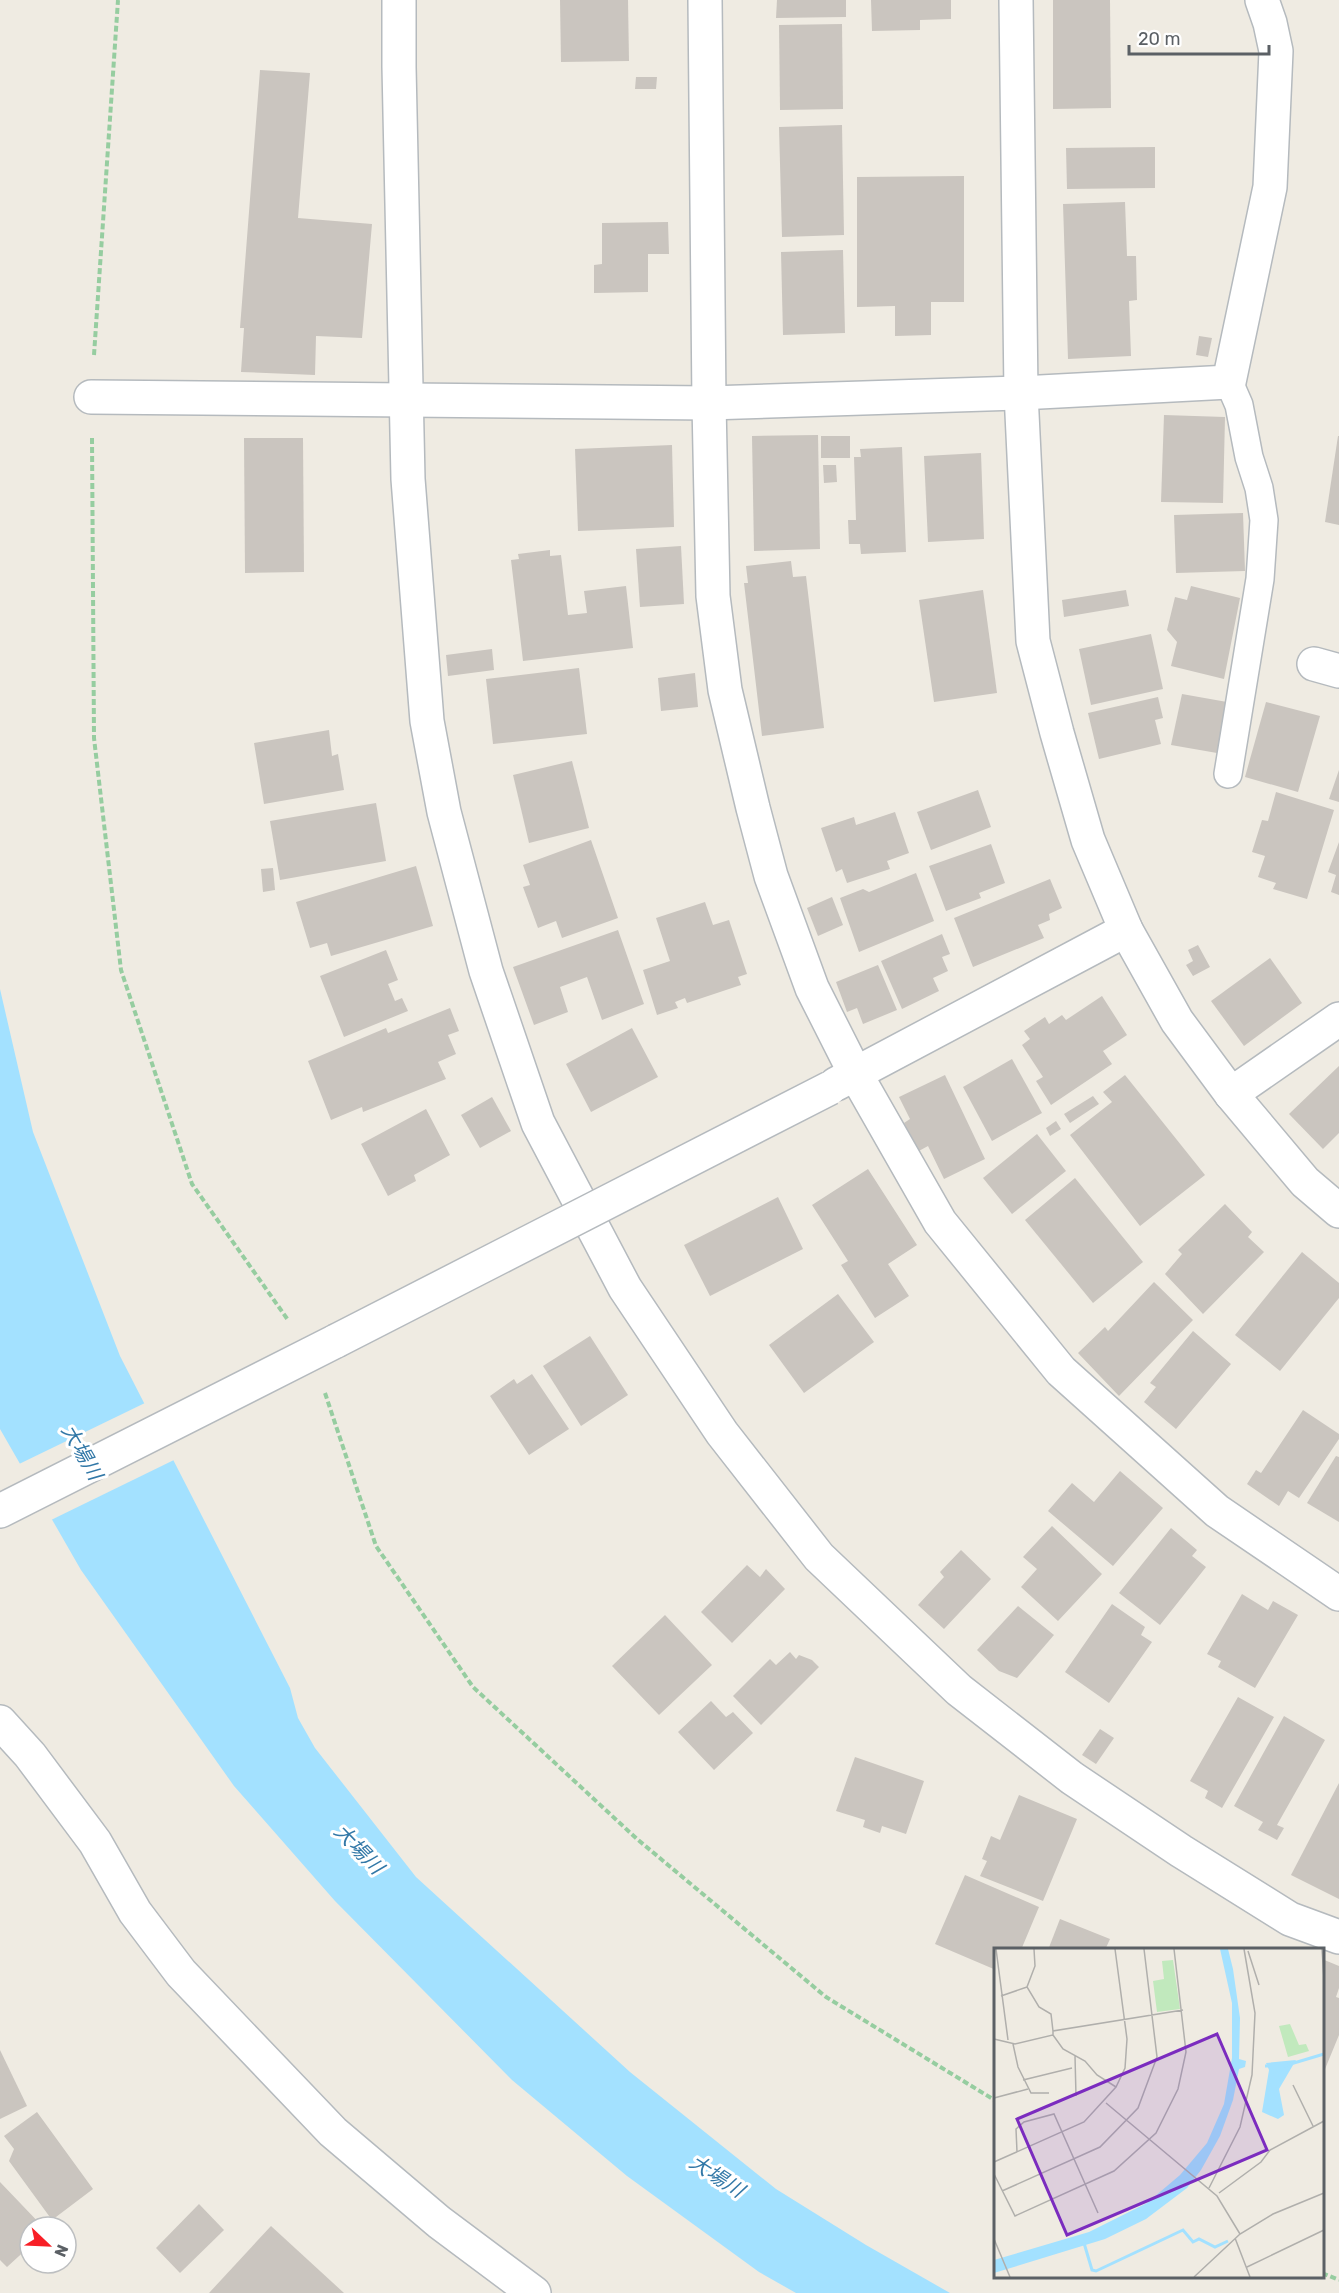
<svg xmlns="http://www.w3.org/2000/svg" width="1339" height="2293" viewBox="0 0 1339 2293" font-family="Rubik,'Noto Sans JP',sans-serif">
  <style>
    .water { fill: #a3e1ff }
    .pier { fill: #efebe2 }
    .building { fill: #cac5bf }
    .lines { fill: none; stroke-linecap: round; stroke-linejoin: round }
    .lane-casing { stroke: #b5babe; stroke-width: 30 }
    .street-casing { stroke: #b5babe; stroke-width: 36 }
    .path { stroke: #96cda0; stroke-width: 4; stroke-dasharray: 6 3; stroke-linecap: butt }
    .lane { stroke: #fff; stroke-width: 27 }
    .street { stroke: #fff; stroke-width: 33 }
    .street-bridge-casing { stroke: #b5babe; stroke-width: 36; stroke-linecap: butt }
    .street-bridge { stroke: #fff; stroke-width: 33 }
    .labels { text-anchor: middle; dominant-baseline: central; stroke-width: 6; stroke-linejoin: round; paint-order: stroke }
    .water-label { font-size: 20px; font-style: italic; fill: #3278a7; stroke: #fff }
    .inset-river { fill: none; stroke: #a3e1ff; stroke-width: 3 }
    .inset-road { fill: none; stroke: #b0afac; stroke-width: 1.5 }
    .view { fill: #7b2cbf; fill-opacity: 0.15; stroke: #7b2cbf; stroke-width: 3 }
    .inset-edge { fill: none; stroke: #5b6065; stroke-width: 3 }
  </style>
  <rect width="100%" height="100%" fill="#efebe2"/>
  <path class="water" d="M0,989L33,1132L120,1356L290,1688L298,1718L315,1748L416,1877L630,2072L776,2189L866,2245L950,2293H796L759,2272L627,2176L512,2080L335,1901L234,1786L81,1570L0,1429Z"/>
  <path class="pier" d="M147,1402L176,1459L49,1521L17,1465Z"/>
  <g class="building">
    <path d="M560,0H628L629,61L561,62Z"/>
    <path d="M777,0H846V17L776,18Z"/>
    <path d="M871,0H951V19L920,20V30L872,31Z"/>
    <path d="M1053,0H1110L1111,108L1053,109Z"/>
    <path d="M842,24L843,109L780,110L779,25Z"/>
    <path d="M260,70L310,73L298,218L372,224L362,338L316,336L315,375L241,372L244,328H240Z"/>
    <path d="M636,77H657L656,89H635Z"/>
    <path d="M842,125L844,235L782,237L779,127Z"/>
    <path d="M1155,147V188L1067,189L1066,148Z"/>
    <path d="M964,176V302H931V335L895,336V306L857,307V177Z"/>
    <path d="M1125,202L1127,256H1136L1137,300L1129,301L1131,356L1068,359L1063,204Z"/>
    <path d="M668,222L669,254H648V292L594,293V265L602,264V223Z"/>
    <path d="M843,250L845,333L783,335L781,252Z"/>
    <path d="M1199,336L1212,338L1208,357L1196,355Z"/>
    <path d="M1164,415L1225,417L1223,503L1161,502Z"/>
    <path d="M818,435L820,549L754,551L752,436Z"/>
    <rect x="821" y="436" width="29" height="22"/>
    <path d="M1338,436H1339V525L1325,522Z"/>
    <path d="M244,438H303L304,572L245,573Z"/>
    <path d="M672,445L674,527L578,531L575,449Z"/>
    <path d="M902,447L906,552L861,554L860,544H849L848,520H856L854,457H861L860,449Z"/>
    <path d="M981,453L984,539L928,542L924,456Z"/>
    <path d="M823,465H836L837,482L824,483Z"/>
    <path d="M1243,513L1245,571L1176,573L1174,515Z"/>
    <path d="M681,546L684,604L640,607L636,549Z"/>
    <path d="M550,550V556L561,555L568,615L587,613L584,591L626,586L633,648L523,661L511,560L519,559L518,554Z"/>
    <path d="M791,561L793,577L806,576L824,728L762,736L744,583H748L746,566Z"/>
    <path d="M1191,586L1240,598L1224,679L1171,666L1177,642L1167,630L1175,597L1187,600Z"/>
    <path d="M983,590L997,693L934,702L919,600Z"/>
    <path d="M1126,590L1129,606L1064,617L1062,600Z"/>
    <path d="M1151,634L1163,689L1091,705L1079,649Z"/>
    <path d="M492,649L494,670L448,676L446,655Z"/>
    <path d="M579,668L587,734L493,744L486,679Z"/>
    <path d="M695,673L698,707L661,711L658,678Z"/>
    <path d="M1182,694L1227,702L1217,753L1171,745Z"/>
    <path d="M1158,697L1163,718L1155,720L1161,744L1099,759L1088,713Z"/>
    <path d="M1266,702L1320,716L1298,792L1245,777Z"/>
    <path d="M329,730L332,756L338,754L344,790L264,804L254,743Z"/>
    <path d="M572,761L589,828L529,843L513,775Z"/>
    <path d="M1339,770V802L1329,799Z"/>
    <path d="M978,790L991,827L931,850L917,812Z"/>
    <path d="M1276,792L1334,810L1307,899L1273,889L1276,883L1258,877L1265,856L1252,852L1262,820L1268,821Z"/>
    <path d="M376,803L386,861L280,880L270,821Z"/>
    <path d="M895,812L909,853L887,861L890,869L847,883L842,869L836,872L821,828L854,817L856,825Z"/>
    <path d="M591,840L618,918L562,938L556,921L538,928L523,887L530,885L523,865Z"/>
    <path d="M1339,842V895L1331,892L1336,875L1328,872Z"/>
    <path d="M991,844L1005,883L979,893L981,898L946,911L929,866Z"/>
    <path d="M416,866L433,926L331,956L327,943L310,948L296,902Z"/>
    <path d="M273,868L275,890L263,892L261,869Z"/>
    <path d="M916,873L934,921L859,952L840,898L863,889L869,892Z"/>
    <path d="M1050,879L1062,908L1049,914L1050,920L1038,925L1044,938L973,967L954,918Z"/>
    <path d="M832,897L843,925L818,936L807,908Z"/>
    <path d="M705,902L713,925L729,920L747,974L738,977L741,985L687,1003L685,998L675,1002L678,1008L657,1015L643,970L670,961L656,918Z"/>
    <path d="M618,930L644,1004L602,1020L587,977L560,987L568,1012L534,1025L513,967Z"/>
    <path d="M942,934L950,954L942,957L948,971L933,978L939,991L902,1009L881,961Z"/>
    <path d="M1198,945L1210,967L1193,976L1186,965L1193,961L1188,950Z"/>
    <path d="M386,950L398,980L388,984L395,1001L402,998L408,1011L344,1037L320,976Z"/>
    <path d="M1270,958L1302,1003L1244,1046L1211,1001Z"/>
    <path d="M878,965L897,1010L863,1024L857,1008L847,1012L836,982Z"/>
    <path d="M1102,996L1127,1035L1103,1051L1112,1064L1051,1105L1036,1081L1043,1077L1022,1045L1030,1039L1024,1031L1045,1017L1049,1024L1062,1015L1066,1020Z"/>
    <path d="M450,1008L459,1031L448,1035L456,1054L438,1062L446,1079L363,1112L362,1107L331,1120L308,1061L386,1028L388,1033Z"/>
    <path d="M632,1028L658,1077L591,1112L566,1064Z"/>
    <path d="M1012,1059L1042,1113L992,1141L963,1087Z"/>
    <path d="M1339,1066V1133L1323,1149L1289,1114Z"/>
    <path d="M945,1075L985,1159L944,1179L928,1146L917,1152L904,1123L910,1119L899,1097Z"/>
    <path d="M1125,1075L1205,1175L1140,1226L1070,1135L1112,1102L1103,1092Z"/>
    <path d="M1093,1096L1099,1104L1070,1123L1064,1114Z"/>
    <path d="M492,1097L511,1131L480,1148L461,1115Z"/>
    <path d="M426,1109L450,1155L414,1175L416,1181L388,1196L361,1144Z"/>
    <path d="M1056,1121L1061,1129L1050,1136L1046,1128Z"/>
    <path d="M1037,1134L1066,1171L1012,1214L983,1178Z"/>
    <path d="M868,1169L917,1245L888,1264L909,1296L875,1318L841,1265L848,1261L812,1205Z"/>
    <path d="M1075,1178L1143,1262L1093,1303L1025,1220Z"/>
    <path d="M778,1197L803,1249L710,1296L684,1245Z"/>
    <path d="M1225,1204L1252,1232L1248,1237L1264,1252L1203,1314L1165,1274L1182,1254L1178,1250Z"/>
    <path d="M1302,1252L1339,1283V1298L1280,1371L1235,1335Z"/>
    <path d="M1154,1282L1193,1320L1119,1396L1078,1353L1105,1327L1108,1331Z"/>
    <path d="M838,1294L874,1342L804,1393L769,1345Z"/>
    <path d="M1193,1331L1231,1364L1176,1429L1144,1402L1156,1387L1150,1383Z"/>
    <path d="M590,1336L628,1395L581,1426L543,1366Z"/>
    <path d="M532,1374L569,1429L529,1455L490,1396L514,1379L517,1384Z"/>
    <path d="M1303,1410L1339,1434V1439L1299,1498L1288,1491L1279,1506L1247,1484L1256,1470L1261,1473Z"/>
    <path d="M1336,1456L1339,1457V1522L1307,1503Z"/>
    <path d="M1120,1471L1163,1508L1113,1566L1048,1511L1072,1483L1094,1502Z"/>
    <path d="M1052,1526L1102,1574L1058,1621L1021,1587L1037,1569L1023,1557Z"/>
    <path d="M1171,1528L1197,1550L1192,1556L1206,1567L1160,1625L1119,1593Z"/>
    <path d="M961,1550L991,1579L944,1629L918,1605L944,1577L940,1572Z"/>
    <path d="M747,1565L760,1577L766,1569L785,1589L732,1643L701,1612Z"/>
    <path d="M1242,1594L1268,1610L1273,1601L1298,1615L1255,1688L1218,1667L1221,1661L1207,1654Z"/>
    <path d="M1112,1604L1145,1627L1141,1635L1152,1642L1109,1703L1065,1672Z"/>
    <path d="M1018,1606L1054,1635L1017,1678L999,1671L977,1650Z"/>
    <path d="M665,1615L712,1665L659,1715L612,1666Z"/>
    <path d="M790,1652L796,1659L799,1655L812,1660L819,1667L761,1725L733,1696L770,1659L776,1665Z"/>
    <path d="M1238,1697L1274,1717L1222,1808L1205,1798L1208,1791L1190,1781Z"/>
    <path d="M711,1701L726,1717L733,1712L753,1733L714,1770L678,1732Z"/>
    <path d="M1284,1716L1325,1740L1277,1825L1284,1828L1277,1840L1258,1830L1263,1822L1234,1806Z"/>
    <path d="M1100,1729L1114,1738L1096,1764L1082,1755Z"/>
    <path d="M855,1757L924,1781L906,1834L882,1826L880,1833L863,1827L865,1820L836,1811Z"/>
    <path d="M1339,1783V1899L1291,1875Z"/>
    <path d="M1019,1795L1077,1819L1043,1901L980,1876L987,1861L982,1859L991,1836L1000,1840Z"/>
    <path d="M965,1875L1039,1907L1021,1950H996V1970L935,1944Z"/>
    <path d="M1060,1919L1110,1939L1105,1950H1048Z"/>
    <path d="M1322,1959L1339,1966V1988L1336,1997L1339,1998V2035L1323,2074Z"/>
    <path d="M0,2050L27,2106L0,2119Z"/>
    <path d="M37,2112L93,2189L52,2220L9,2161L14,2149L4,2136Z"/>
    <path d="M0,2182L43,2227H30V2246L7,2267L0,2260Z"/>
    <path d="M199,2204L224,2230L180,2273L156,2248Z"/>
    <path d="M271,2226L344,2293H209Z"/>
  </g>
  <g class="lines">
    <g class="lane-casing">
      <path id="lane" d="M1228,774L1260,579L1264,520L1259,488L1249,457L1239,405L1229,382"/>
    </g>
    <g class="street-casing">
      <g id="street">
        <path d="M399,0V67L408,479L427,721L444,812L486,971L538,1123L625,1288L722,1433L819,1557L959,1690L1072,1778L1181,1851L1290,1919L1339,1937"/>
        <path d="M705,0L709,403L713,596L725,690L753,808L771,876L812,988L855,1073L940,1222L1061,1371L1217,1511L1339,1594"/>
        <path d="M1016,0L1021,393L1033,641L1057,733L1088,840L1126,930L1177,1021L1231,1094L1305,1182L1339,1211"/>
        <path d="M91,397L709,403L1021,393L1229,382L1270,187L1276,51L1270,23L1262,0"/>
        <path d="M1314,664L1339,671"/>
        <path d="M836,1084L1126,930"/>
        <path d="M1231,1094L1339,1019"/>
        <path d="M0,1511L336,1341"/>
        <path d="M0,1722L30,1755L95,1842L135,1912L181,1973L333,2132L439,2222L534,2293"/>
      </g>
    </g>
    <g class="path">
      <path d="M94,355L118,0"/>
      <path d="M92,438L94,738L121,970L192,1184L288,1320"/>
      <path d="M325,1393L376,1546L473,1687L637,1839L826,1997L996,2101"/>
      <path d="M1322,2273L1339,2280"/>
    </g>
    <use href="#lane" class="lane"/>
    <use href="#street" class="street"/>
    <g class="street-bridge-casing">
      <path id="street-bridge" d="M336,1341L830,1088"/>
    </g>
    <use href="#street-bridge" class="street-bridge"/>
  </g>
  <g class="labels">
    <g class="water-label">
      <text transform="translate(82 1452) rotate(60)">大場川</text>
      <text transform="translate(359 1849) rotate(46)">大場川</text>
      <text transform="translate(717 2176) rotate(33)">大場川</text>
    </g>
  </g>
  <g transform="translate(994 1948)">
    <rect width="330" height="330" fill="#efebe2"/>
    <path d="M179,12L186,61L163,64L159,33L170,31L168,13ZM296,76L305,97L312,96L315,103L294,109L285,78Z" fill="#c1e9bd"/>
    <path d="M226,1H234L239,21L246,70L245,111L252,113L251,119L245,121L239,152L226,188L207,222L193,240L152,271L111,291L0,325V312L95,284L153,255L186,227L213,195L230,156L238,110V55ZM302,112L285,141L290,167L284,171L268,164L275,122L272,115Z" fill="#a3e1ff"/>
    <path class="inset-river" d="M271,118H290L330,106M90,295L98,322L102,323L189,282L199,294L205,291L221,299L234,293"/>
    <path class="inset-road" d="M2,1L14,92M40,1L41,18L33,39L45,59L57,66L59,83M328,1L330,31M254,3L265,37M7,48L33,39M59,87L69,101L91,113L103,127L122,139M0,91L21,96L59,87V83L189,62M19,96L24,119L37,145H55M81,108L82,148M29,132L78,120M299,137L319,178M0,150L34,141M112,155L223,248L246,286M23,204L22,181L30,174L60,166L104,265M0,214L90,174L122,139L131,120L133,91L121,1M0,226L21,268L120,223L162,185L184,141L192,104L180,1M215,240L246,179L258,127L261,65L250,1M8,243L106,199L144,160L163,109L150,1M225,245L267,214L276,202L330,173M241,290L256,329M0,291L16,329M253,319L330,282M200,329L246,286L279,266L330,245"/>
    <path class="view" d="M223,86L273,202L73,287L23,171Z"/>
    <rect width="330" height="330" class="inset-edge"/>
  </g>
  <g transform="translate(48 2245) rotate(113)"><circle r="28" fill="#ffffff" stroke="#bdbfc1" stroke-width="1.5"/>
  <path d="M0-4.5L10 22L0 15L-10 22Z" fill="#f81f26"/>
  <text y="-9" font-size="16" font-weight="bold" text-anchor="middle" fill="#5b6065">N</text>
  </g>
  <path d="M1129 45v9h140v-9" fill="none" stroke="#5b6065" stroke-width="3"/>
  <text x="1138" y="45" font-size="18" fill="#5b6065" stroke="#ffffff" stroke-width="4.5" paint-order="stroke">20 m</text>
</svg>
